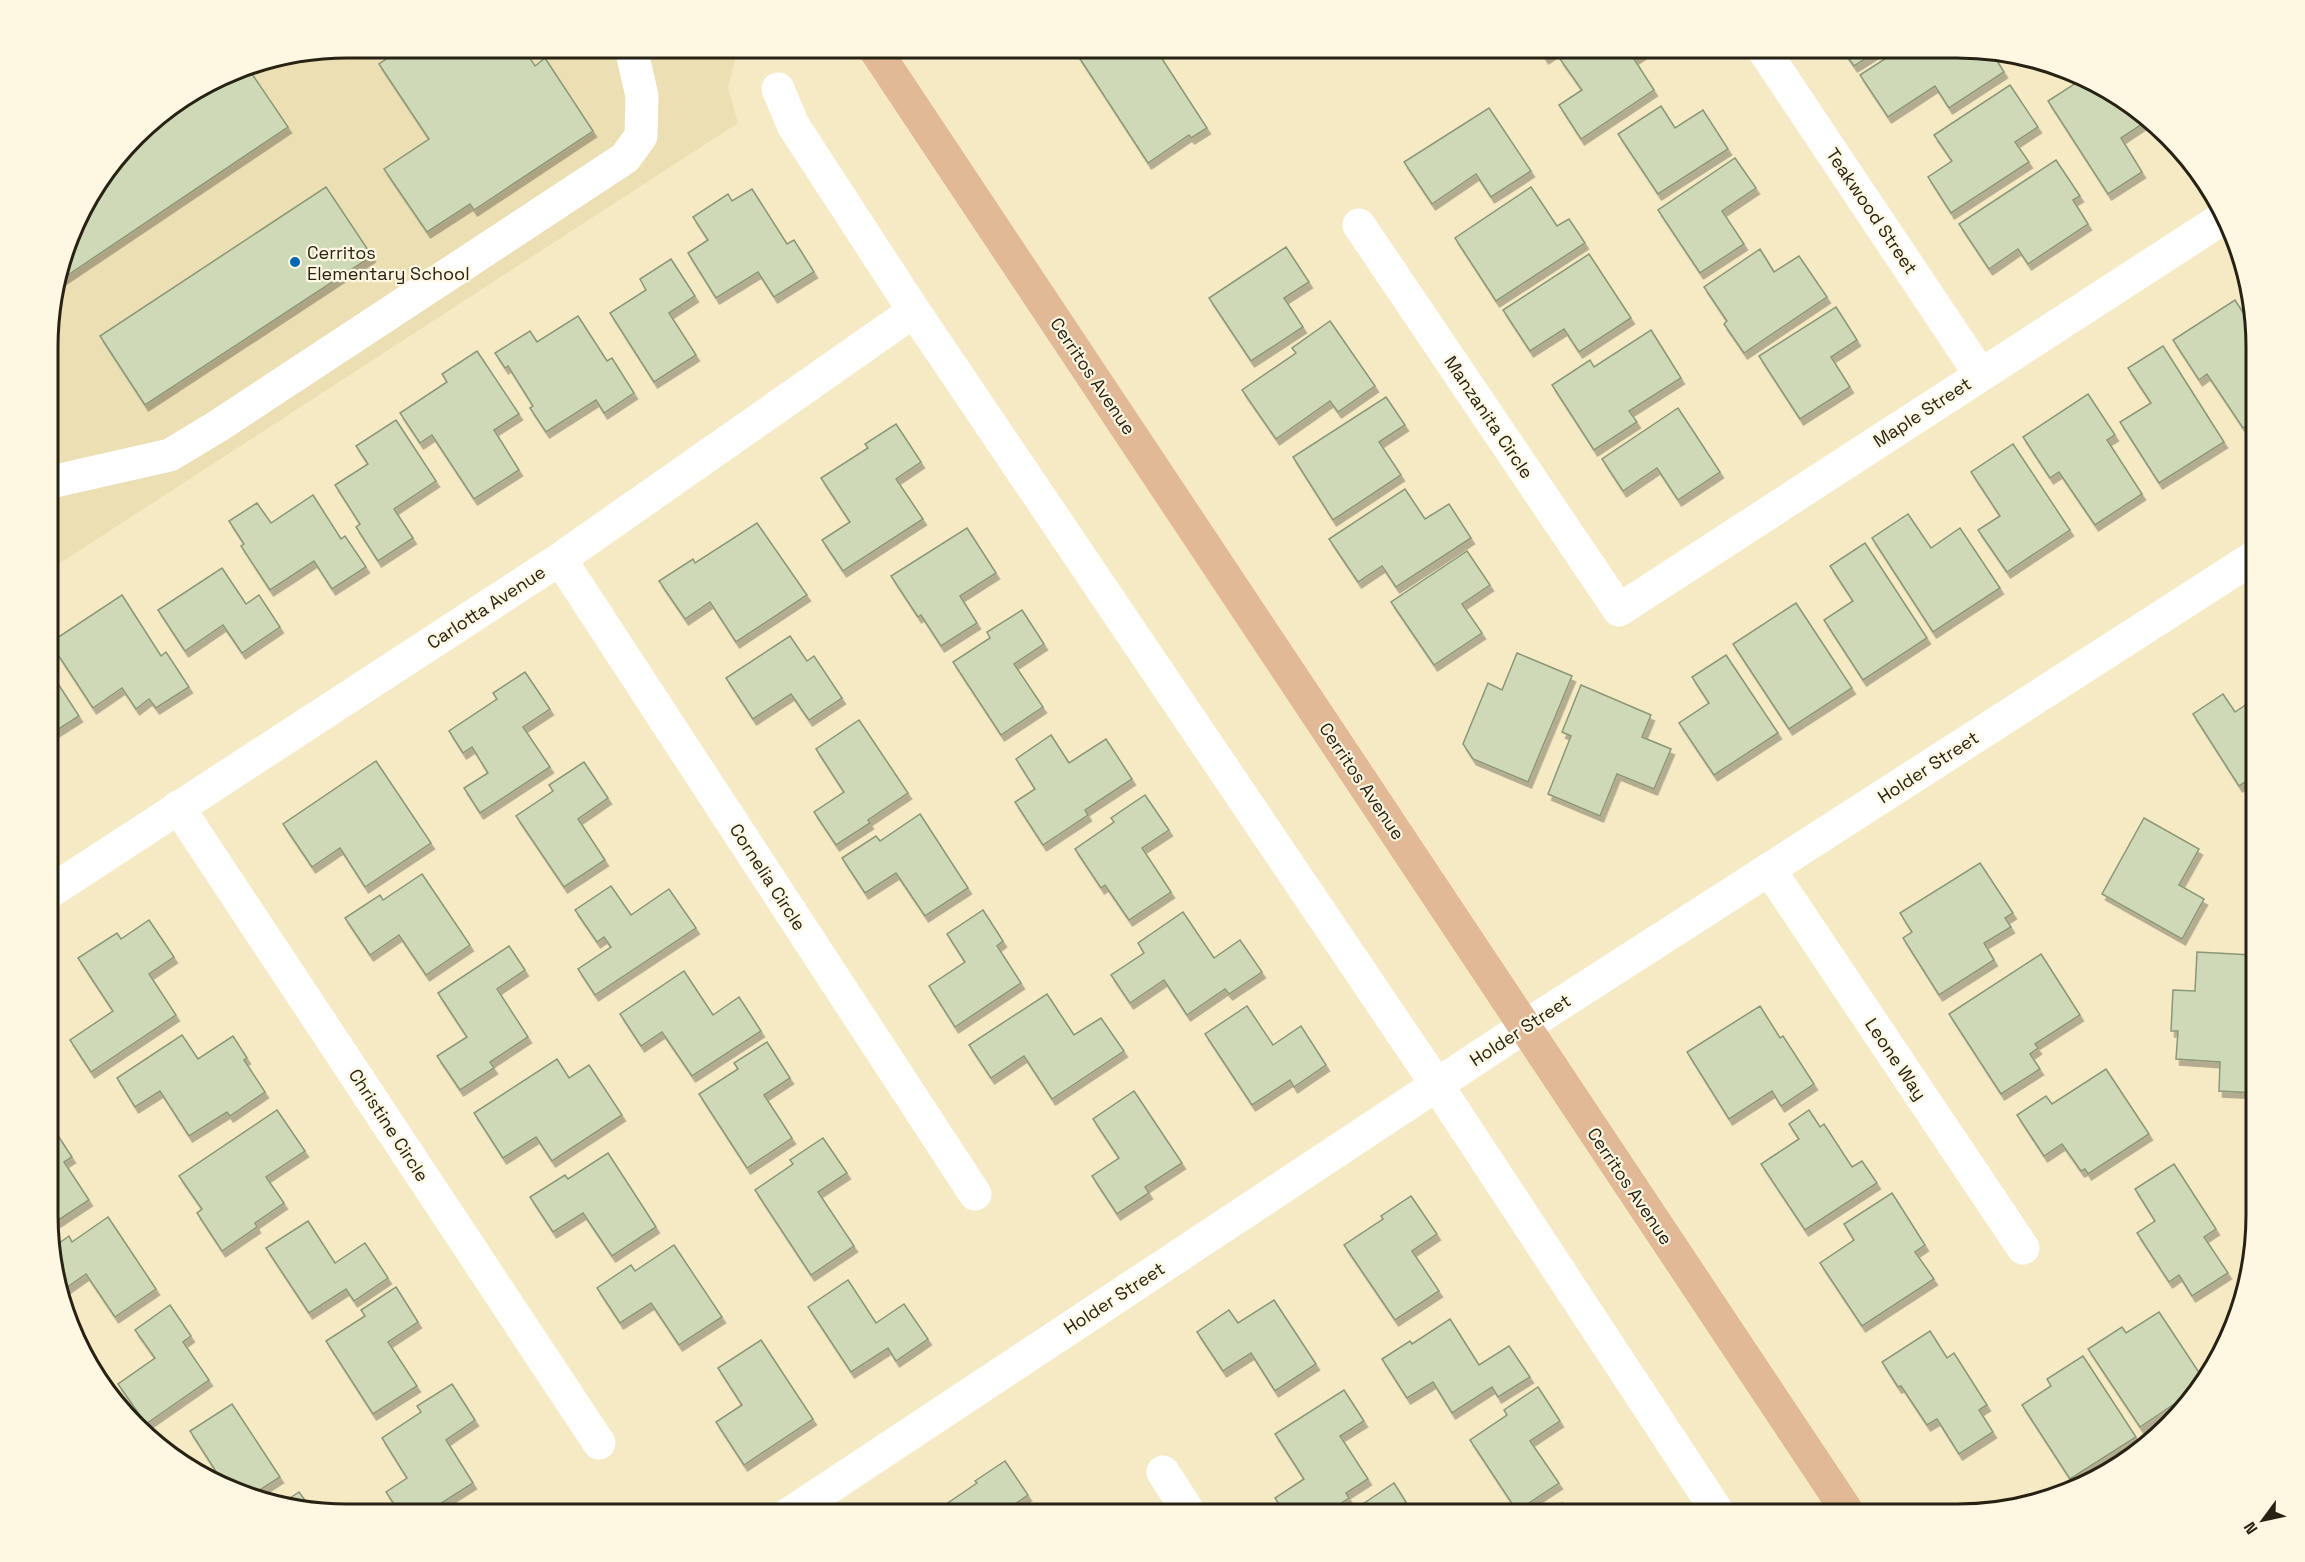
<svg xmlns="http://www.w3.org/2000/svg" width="2305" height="1562" viewBox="0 0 2305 1562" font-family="'Space Grotesk',sans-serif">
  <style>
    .built { fill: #eddfb4 }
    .building { fill: #cedab7; stroke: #8b9776; stroke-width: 1.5; filter: url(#shadow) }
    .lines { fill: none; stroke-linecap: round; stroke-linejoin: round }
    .minor { stroke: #fff; stroke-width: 33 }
    .major { stroke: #e2b997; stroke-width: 33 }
    .poi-dot { fill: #0268b4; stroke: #fef7e1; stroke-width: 2 }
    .labels { text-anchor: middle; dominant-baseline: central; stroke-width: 4.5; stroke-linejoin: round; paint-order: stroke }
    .street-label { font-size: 18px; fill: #272214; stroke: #fef7e1 }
    .poi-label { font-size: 18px; fill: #272214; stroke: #fef7e1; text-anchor: start }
    .rim { fill: none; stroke: #272214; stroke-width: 3 }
  </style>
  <defs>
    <filter id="shadow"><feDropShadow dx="3.5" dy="6" stdDeviation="0" flood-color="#0004"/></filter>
  </defs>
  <rect width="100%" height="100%" fill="#f6eac5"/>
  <path class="built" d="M348,48H738L728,88L738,123L51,569V309L79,215L150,123L233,71Z"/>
  <g class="building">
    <path d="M403,48H523L535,66L545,58L593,131L474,210L470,204L427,232L384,169L429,139L379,64Z"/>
    <path d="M1073,48H1155L1207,128L1191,138L1189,135L1148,163Z"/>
    <path d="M1539,48H1560L1545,58Z"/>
    <path d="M1576,48H1650L1634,59L1654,90L1581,139L1559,105L1582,90L1560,59Z"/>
    <path d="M1842,49H1881L1854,66Z"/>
    <path d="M1900,49H1977L1991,51L2004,72L1949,108L1935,86L1888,117L1860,75Z"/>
    <path d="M248,68L288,127L62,279L60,276L79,215L150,123L233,71Z"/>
    <path d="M2082,79L2140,110L2150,119L2121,138L2142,172L2108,194L2048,101Z"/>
    <path d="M2010,85L2038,127L2015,142L2029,162L1951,213L1928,177L1952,161L1934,135Z"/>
    <path d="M1661,106L1675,128L1703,110L1728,149L1658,194L1618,134Z"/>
    <path d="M1489,108L1531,171L1491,197L1476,174L1432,204L1404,162Z"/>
    <path d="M1735,158L1756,188L1722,211L1744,244L1700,273L1658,210Z"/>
    <path d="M2056,160L2080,196L2073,200L2088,224L2028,264L2018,249L1989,269L1959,224Z"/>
    <path d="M326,187L372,256L145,405L100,336Z"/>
    <path d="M1531,187L1557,226L1569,219L1585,243L1496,301L1455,238Z"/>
    <path d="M752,189L787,244L794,240L814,272L774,297L758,272L716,298L688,253L708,240L693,217L728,194L732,201Z"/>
    <path d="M1286,247L1309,282L1284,298L1303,327L1251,361L1209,298Z"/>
    <path d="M1760,249L1774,272L1799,256L1827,297L1744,353L1724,324L1727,321L1704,287Z"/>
    <path d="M1589,254L1631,318L1579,352L1564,329L1530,351L1503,310Z"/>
    <path d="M671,259L695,296L669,313L696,355L654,382L610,313L646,290L640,279Z"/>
    <path d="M2235,300L2256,333V339L2253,342L2256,347V419L2243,428L2207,374L2199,380L2173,340Z"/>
    <path d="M1836,307L1857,340L1831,357L1850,387L1800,419L1759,356Z"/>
    <path d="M578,316L607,361L612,358L634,393L604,413L596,400L546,432L530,408L533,406L508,366L505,368L495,353L530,331L537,342Z"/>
    <path d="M1330,321L1375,386L1338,412L1330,401L1276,439L1242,390L1296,353L1292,348Z"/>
    <path d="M1651,330L1681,378L1629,411L1637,422L1594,450L1552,385L1590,360L1594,367Z"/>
    <path d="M2163,346L2224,442L2159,483L2120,422L2151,403L2128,368Z"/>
    <path d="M477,351L519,414L494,430L519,470L474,499L432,435L420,443L400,413L447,382L442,374Z"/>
    <path d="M2088,394L2115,435L2107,440L2142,494L2095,525L2059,472L2050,478L2023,437Z"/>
    <path d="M1386,397L1405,425L1379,442L1401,475L1333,520L1293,457Z"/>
    <path d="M1678,408L1720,472L1678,500L1657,468L1623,491L1602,459Z"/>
    <path d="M396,420L436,481L394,509L413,538L378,561L356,527L360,524L335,485L368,464L356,446Z"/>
    <path d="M896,424L921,462L896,479L923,519L843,571L822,540L850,522L821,478L868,448L865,444Z"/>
    <path d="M2013,444L2070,530L2007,572L1978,530L2000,516L1971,472Z"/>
    <path d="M1405,489L1425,519L1449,504L1471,538L1396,587L1382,566L1358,582L1329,539Z"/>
    <path d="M313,495L341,539L345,536L366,567L332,589L314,561L270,590L241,546L244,544L229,521L257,503L271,523Z"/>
    <path d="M1908,514L1931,548L1960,528L2000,588L1933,632L1872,538Z"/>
    <path d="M757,523L807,595L736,642L710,602L685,619L659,581L693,559L695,563Z"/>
    <path d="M967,528L996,573L960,596L977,623L941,646L921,615L918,617L891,576Z"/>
    <path d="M1865,543L1927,638L1863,680L1824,620L1853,601L1830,566Z"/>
    <path d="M1467,551L1490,585L1462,604L1482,633L1434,665L1391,602Z"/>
    <path d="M222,568L246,604L259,595L280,627L242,653L223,625L185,651L158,610Z"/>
    <path d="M122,595L161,656L166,652L189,687L156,708L149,699L136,709L122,688L93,708L51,644V642Z"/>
    <path d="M1796,603L1852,688L1789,729L1733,644Z"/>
    <path d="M1022,610L1044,644L1014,664L1043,707L1001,735L953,662L990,638L987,632Z"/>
    <path d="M790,636L807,661L814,656L842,698L809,720L791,694L753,719L726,678Z"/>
    <path d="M1517,653L1572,676L1528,782L1473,759L1463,744L1488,683L1502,690Z"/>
    <path d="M1726,655L1778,733L1714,775L1679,723L1709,703L1692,677Z"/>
    <path d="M525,672L550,709L523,727L550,767L480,813L464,788L488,773L472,747L463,753L449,731L497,699L493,693Z"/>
    <path d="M51,673L79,716L51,734Z"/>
    <path d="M1581,685L1651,715L1642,737L1671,749L1654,789L1617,774L1600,816L1548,794L1571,736L1562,732Z"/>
    <path d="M2223,694L2235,712L2256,698V775L2239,786L2193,714Z"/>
    <path d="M859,720L908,793L868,820L870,823L836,845L814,812L844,792L816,749Z"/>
    <path d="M1051,735L1069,763L1106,739L1132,779L1085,810L1088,815L1043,845L1015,802L1035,789L1016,759Z"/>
    <path d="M376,761L431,843L365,887L340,848L312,867L283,824Z"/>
    <path d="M584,762L608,798L578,819L605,860L564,887L516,816L553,791L549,785Z"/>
    <path d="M1145,795L1169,830L1142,848L1171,892L1129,920L1105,885L1101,888L1075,849L1114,822L1111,818Z"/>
    <path d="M920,814L968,888L925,916L896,873L865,893L842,858L876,836L880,841Z"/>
    <path d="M2144,818L2199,849L2179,885L2204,899L2182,939L2102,894Z"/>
    <path d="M1980,863L2013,913L2005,918L2011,927L1984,943L1994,960L1939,995L1903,938L1912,932L1900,913Z"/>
    <path d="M422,874L470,945L426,975L399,935L370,955L345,918L380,895L383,900Z"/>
    <path d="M611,886L631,915L669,889L696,928L595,995L578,969L611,947L604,937L597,942L575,910Z"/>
    <path d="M983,910L1003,941L997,946L1021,983L955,1027L929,986L965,962L947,934Z"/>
    <path d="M1183,912L1214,958L1240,940L1262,972L1229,994L1225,989L1187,1015L1164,980L1130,1003L1111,975L1144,953L1138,943Z"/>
    <path d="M149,920L174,957L149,974L176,1015L91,1072L70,1040L113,1011L78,958L117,933L121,939Z"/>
    <path d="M509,946L525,970L497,989L528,1037L490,1062L494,1068L460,1090L437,1056L467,1037L438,993Z"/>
    <path d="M2197,952L2252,955L2249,1014H2256V1093L2219,1091L2220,1062L2176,1059L2178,1031H2171L2173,990L2195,991Z"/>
    <path d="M2041,954L2080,1015L2035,1044L2038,1048L2030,1054L2040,1069L2001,1094L1949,1014Z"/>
    <path d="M684,971L713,1015L739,997L761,1031L692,1076L662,1032L641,1046L620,1014Z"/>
    <path d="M1047,994L1074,1035L1101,1018L1124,1051L1052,1099L1024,1056L991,1078L969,1045Z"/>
    <path d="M1247,1006L1273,1045L1301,1026L1326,1065L1294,1087L1290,1080L1252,1105L1205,1034Z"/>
    <path d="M1760,1006L1780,1038L1783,1036L1814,1084L1781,1106L1772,1091L1729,1119L1687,1052Z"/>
    <path d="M182,1035L198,1059L233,1036L247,1058L244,1060L265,1092L230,1116L227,1112L189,1136L160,1091L135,1107L117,1078Z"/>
    <path d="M767,1042L790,1078L764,1095L792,1138L747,1168L699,1094L738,1069L734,1063Z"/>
    <path d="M557,1059L569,1078L589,1065L622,1115L552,1161L536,1137L503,1158L474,1113Z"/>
    <path d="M2106,1069L2149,1134L2088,1174L2085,1169L2081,1171L2062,1144L2044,1156L2017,1115L2046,1096L2052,1104Z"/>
    <path d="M1134,1091L1182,1163L1145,1187L1149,1193L1117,1214L1092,1176L1119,1158L1093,1119Z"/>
    <path d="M277,1110L305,1151L266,1177L284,1203L255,1223L257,1227L222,1251L197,1213L202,1209L179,1176Z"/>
    <path d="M1809,1110L1820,1127L1824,1124L1852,1167L1862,1161L1877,1183L1805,1230L1761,1164L1799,1139L1789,1124Z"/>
    <path d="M51,1125L72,1157L64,1162L89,1200L51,1225Z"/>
    <path d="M823,1138L847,1173L818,1192L854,1246L811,1275L755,1190L793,1164L790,1160Z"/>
    <path d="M608,1153L656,1227L612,1256L583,1213L553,1232L530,1197L565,1175L568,1179Z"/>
    <path d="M2174,1164L2216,1229L2204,1237L2228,1273L2192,1296L2179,1275L2169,1282L2137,1233L2155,1221L2135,1189Z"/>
    <path d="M1892,1193L1925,1245L1915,1252L1934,1279L1862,1326L1820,1263L1854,1240L1844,1224Z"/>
    <path d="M1411,1196L1437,1234L1412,1251L1439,1291L1395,1320L1344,1245L1383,1219L1381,1216Z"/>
    <path d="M108,1217L156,1289L115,1317L86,1274L63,1290L51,1253V1249L69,1236L72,1242Z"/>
    <path d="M308,1221L335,1263L365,1243L388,1278L354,1301L346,1289L309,1313L266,1248Z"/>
    <path d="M674,1245L722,1317L679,1345L651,1303L620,1323L597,1288L631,1265L635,1271Z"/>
    <path d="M848,1280L876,1323L904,1304L928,1339L896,1361L888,1348L851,1372L808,1307Z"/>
    <path d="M396,1287L418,1322L388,1342L417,1386L373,1414L326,1341L365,1316L361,1310Z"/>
    <path d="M1274,1300L1316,1364L1275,1391L1251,1353L1223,1371L1197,1332L1229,1310L1238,1323Z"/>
    <path d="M170,1305L191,1336L183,1342L209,1380L146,1424L118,1384L155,1358L135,1330Z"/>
    <path d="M2159,1312L2204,1380L2201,1386L2140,1427L2088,1349L2122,1327L2126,1333Z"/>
    <path d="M1450,1319L1479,1365L1509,1346L1530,1377L1498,1397L1492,1387L1452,1413L1433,1382L1407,1398L1382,1359L1410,1341L1412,1344Z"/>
    <path d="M1930,1331L1947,1358L1954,1353L1987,1405L1979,1410L1993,1432L1959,1454L1937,1419L1927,1425L1901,1386L1898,1387L1882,1362Z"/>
    <path d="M761,1340L813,1419L744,1465L716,1422L742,1405L718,1368Z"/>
    <path d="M2083,1356L2136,1437L2070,1479L2022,1405L2051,1386L2047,1379Z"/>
    <path d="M452,1384L475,1420L446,1440L473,1483L426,1513H400L386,1492L407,1478L382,1438L421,1412L417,1406Z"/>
    <path d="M1538,1387L1560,1421L1530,1441L1559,1483L1517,1511L1470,1440L1507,1415L1504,1410Z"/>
    <path d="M1344,1390L1364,1421L1340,1436L1368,1479L1346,1493L1349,1498L1325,1514H1285L1275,1498L1304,1479L1275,1434Z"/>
    <path d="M232,1404L280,1477L249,1497L215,1479L219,1476L190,1431Z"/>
    <path d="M1005,1461L1028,1495L1001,1514H942L939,1509L977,1483L975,1481Z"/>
    <path d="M1394,1483L1406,1502L1388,1514H1348Z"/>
    <path d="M299,1492L312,1510L281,1504Z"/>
    <path d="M1562,1503L1569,1514H1545Z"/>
  </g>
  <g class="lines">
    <g class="minor">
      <path d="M1763,49L1980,374"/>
      <path d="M778,89L793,125L914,311L1437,1085L1719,1514"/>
      <path d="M1359,225L1619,610L2226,216"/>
      <path d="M51,482L170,455L218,426L625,158L641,136L642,96L631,48"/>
      <path d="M560,559L975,1194"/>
      <path d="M178,807L599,1443"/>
      <path d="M1769,869L2023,1248"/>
      <path d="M51,891L560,559L914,311"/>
      <path d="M1163,1472L1190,1514"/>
      <path d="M789,1514L1524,1027L2256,556"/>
    </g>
    <path class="major" d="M874,48L1849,1514"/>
  </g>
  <circle class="poi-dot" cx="295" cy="262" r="6"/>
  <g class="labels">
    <g class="street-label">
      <text transform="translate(1872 211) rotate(56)">Teakwood Street</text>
      <text transform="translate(1093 376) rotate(56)">Cerritos Avenue</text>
      <text transform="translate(1922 412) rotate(-33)">Maple Street</text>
      <text transform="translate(1489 417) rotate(56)">Manzanita Circle</text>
      <text transform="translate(486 607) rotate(-33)">Carlotta Avenue</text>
      <text transform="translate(1928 767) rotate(-33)">Holder Street</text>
      <text transform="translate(1362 781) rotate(56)">Cerritos Avenue</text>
      <text transform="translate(768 877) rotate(57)">Cornelia Circle</text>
      <text transform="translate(1520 1030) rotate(-33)">Holder Street</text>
      <text transform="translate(1896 1059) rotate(56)">Leone Way</text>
      <text transform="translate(389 1125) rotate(57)">Christine Circle</text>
      <text transform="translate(1630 1186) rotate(56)">Cerritos Avenue</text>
      <text transform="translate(1114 1298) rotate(-33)">Holder Street</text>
    </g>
    <g class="poi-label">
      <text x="307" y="252">Cerritos<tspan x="307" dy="21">Elementary School</tspan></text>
    </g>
  </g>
  <path d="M0 0H2305V1562H0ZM347 58H1957A289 289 0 0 1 2246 347V1215A289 289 0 0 1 1957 1504H347A289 289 0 0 1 58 1215V347A289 289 0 0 1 347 58Z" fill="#fef7e1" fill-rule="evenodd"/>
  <path class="rim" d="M347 58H1957A289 289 0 0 1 2246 347V1215A289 289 0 0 1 1957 1504H347A289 289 0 0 1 58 1215V347A289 289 0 0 1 347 58Z"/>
  <g transform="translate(2263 1520) rotate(237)" stroke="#fef7e1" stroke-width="4.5" paint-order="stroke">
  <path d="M0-4.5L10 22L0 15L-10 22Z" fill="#272214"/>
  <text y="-9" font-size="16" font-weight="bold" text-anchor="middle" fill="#272214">N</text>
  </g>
</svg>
